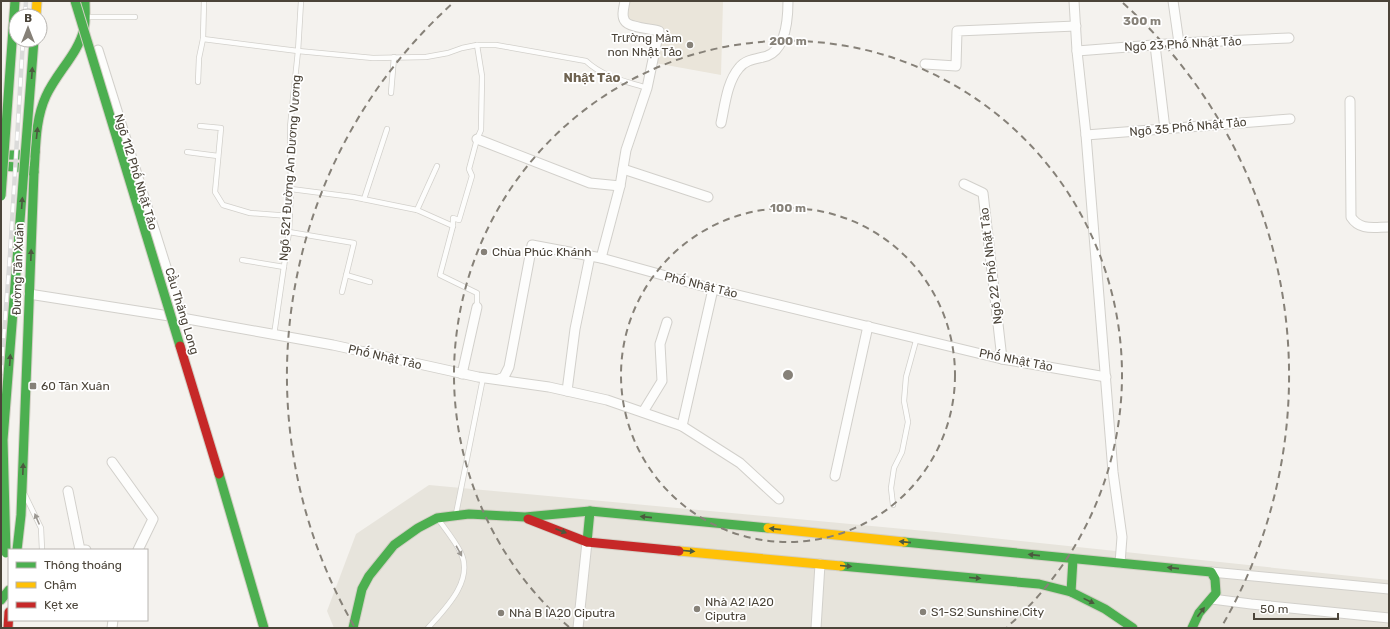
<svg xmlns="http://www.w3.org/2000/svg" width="1390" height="629" viewBox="0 0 1390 629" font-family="Rubik,sans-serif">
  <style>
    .residential { fill: #e7e4dc }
    .education { fill: #eae5da }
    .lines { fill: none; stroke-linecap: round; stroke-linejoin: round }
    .lane-casing { stroke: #d2d0cb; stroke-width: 6 }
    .street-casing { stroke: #d2d0cb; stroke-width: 11 }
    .fast-casing { stroke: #d3cfc5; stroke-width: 11 }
    .slow-casing { stroke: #d3cfc5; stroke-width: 11 }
    .jam-casing { stroke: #d3cfc5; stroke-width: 11 }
    .lane { stroke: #fdfdfc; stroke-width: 4.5 }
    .street { stroke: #fdfdfc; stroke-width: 9 }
    .fast { stroke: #4caf50; stroke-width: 9 }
    .slow { stroke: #ffc107; stroke-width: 9 }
    .jam { stroke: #c62828; stroke-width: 9 }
    .rail-casing { stroke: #dbdbda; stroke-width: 4.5 }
    .rail { stroke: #fff; stroke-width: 3; stroke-dasharray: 9; stroke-linecap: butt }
    .fast-bridge-casing { stroke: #d3cfc5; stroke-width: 11; stroke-linecap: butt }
    .jam-bridge-casing { stroke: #d3cfc5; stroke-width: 11; stroke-linecap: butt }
    .fast-bridge { stroke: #4caf50; stroke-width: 9 }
    .jam-bridge { stroke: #c62828; stroke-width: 9 }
    .oneway { fill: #4b593e }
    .oneway2 { fill: #9b9791 }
    .ring { fill: none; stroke: #868178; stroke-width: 2; stroke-dasharray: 7 5 }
    .poi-dot { fill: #868178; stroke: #fff; stroke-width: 1.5 }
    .labels { text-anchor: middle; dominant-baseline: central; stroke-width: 3.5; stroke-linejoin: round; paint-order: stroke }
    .poi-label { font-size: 12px; fill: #4b4439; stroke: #fff; text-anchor: start }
    .street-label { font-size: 12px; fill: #4b4439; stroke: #fff }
    .neighbourhood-label { font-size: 13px; font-weight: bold; fill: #6e6250; stroke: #fff }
    .centre { fill: #868178; stroke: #fff; stroke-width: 2 }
    .ring-label { font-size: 12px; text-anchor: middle; font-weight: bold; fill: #868178; stroke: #fff; stroke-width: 3.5; stroke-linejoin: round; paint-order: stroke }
  </style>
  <rect width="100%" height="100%" fill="#f4f2ee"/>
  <path class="residential" d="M429,485L936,532L1389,580V628H334L327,611L356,534Z"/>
  <path class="education" d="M627,1H723L721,75L655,63L662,28L630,22L627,19Z"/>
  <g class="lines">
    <g class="lane-casing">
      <g id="lane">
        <path d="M87,17H135"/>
        <path d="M203,39L298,51L373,58L426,57L448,53L462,48L477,45H496L586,61C603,77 625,81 647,88"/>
        <path d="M477,45L482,76L481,130L477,139L469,169L472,176L459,220L453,218V226L440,275L477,293V307"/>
        <path d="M198,82L199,58L203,39L204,1"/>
        <path d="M391,93L394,57"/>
        <path d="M200,126L221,128L215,192L223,205L250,213L290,216"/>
        <path d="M187,152L218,156"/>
        <path d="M291,189L353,197L417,210L453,226"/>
        <path d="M364,199L387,129"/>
        <path d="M417,210L437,166"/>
        <path d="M289,232L354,243L342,292"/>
        <path d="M242,260L284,267"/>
        <path d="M346,275L370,282"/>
        <path d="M274,335L289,232L291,189L290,127L298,51L301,1"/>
        <path d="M25,495L41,528L42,550"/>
        <path d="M893,505L891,488L894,468L902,452L908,422L904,401L906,377L917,337"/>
        <path d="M456,514L483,378"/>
        <path d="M428,628C445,609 474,581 461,553C455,541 446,530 438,519"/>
      </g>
    </g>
    <g class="street-casing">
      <g id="street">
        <path d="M1074,1L1077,51L1086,135L1113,472L1122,537L1120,563"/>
        <path d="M1173,1L1179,43"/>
        <path d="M1155,45L1165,129"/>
        <path d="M98,50L182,318"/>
        <path d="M1077,51L1179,43L1289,38"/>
        <path d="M925,64L956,66L957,31L1076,26"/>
        <path d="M1350,101L1351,217C1360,231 1374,227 1389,227"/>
        <path d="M721,123C725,105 727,82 739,68C746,59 757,59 767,56C786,49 788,18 788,1"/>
        <path d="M1086,135L1290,119"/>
        <path d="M477,139L590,183L620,186"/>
        <path d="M623,169L708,197"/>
        <path d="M964,184L983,193L1002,359"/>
        <path d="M601,258L620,186L626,150L647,88L659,31C652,29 628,27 625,21C621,16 624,7 625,1"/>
        <path d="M29,294L182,318L333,345L478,377L549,387L607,400L682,426L740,463L779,499"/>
        <path d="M462,374L477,307"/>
        <path d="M499,379L504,377L509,367L532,245L601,258L713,289L1002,359L1106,377"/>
        <path d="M567,391L575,329L590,256"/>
        <path d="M643,412L662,381L660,344L667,322"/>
        <path d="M682,426L713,289"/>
        <path d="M112,462L153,519L138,550"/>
        <path d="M835,476L868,326"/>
        <path d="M68,491L80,550H86"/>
        <path d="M1211,572L1389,589"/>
        <path d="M1212,599L1251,604L1389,618"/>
        <path d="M112,628L113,620"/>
        <path d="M578,628L587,542"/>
        <path d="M816,628L820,564"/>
      </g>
    </g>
    <g class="fast-casing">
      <g id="fast">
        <path d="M1,155H19L35,152"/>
        <path d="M1,166L17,167L34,172"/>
        <path d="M587,542L590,511"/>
        <path d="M904,542L1211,572L1215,579L1216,593L1199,613L1192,628"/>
        <path d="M17,550L21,515L34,172C36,146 35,120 46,96C57,72 78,54 84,29C86,20 85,10 85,1"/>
        <path d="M841,566L1039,584L1071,592L1105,609L1133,628"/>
        <path d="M1071,592L1073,559"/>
        <path d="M1,600L9,590"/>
        <path d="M353,628L362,589L369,576L394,545L418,528L437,518L469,514L525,517L590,511L768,528"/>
      </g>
    </g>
    <g class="slow-casing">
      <g id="slow">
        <path d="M36,16L37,1"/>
        <path d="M768,528L904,542"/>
        <path d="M679,551L841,566"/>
      </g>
    </g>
    <g class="jam-casing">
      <g id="jam">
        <path d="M528,519L587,542L679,551"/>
        <path d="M8,628L9,612"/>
      </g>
    </g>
    <use href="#lane" class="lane"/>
    <use href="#street" class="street"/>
    <use href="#fast" class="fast"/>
    <use href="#slow" class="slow"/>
    <use href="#jam" class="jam"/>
    <g class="rail-casing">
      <g id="rail">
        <path d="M25,16L26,1"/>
        <path d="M1,374L10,255L23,40"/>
      </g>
    </g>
    <use href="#rail" class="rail"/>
    <g class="fast-bridge-casing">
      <g id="fast-bridge">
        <path d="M75,1L180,346"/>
        <path d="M1,196L15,1"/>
        <path d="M219,474L264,628"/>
        <path d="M6,553L3,440L34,40"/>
      </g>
    </g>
    <g class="jam-bridge-casing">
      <path id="jam-bridge" d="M180,346L219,474"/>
    </g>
    <use href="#fast-bridge" class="fast-bridge"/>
    <use href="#jam-bridge" class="jam-bridge"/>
  </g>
  <defs><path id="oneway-solid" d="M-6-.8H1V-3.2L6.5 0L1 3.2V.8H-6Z"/></defs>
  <g class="oneway">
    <use href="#oneway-solid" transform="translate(32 73) rotate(-86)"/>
    <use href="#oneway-solid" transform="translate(37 133) rotate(-84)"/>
    <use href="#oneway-solid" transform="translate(22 203) rotate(-86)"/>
    <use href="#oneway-solid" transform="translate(31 255) rotate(-88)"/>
    <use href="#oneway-solid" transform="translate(10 360) rotate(-86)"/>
    <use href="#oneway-solid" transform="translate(23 469) rotate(-88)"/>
    <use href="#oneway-solid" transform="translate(646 517) rotate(-174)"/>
    <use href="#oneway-solid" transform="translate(775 529) rotate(-174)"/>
    <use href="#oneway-solid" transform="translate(561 531) rotate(21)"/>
    <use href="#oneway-solid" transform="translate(905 542) rotate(-174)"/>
    <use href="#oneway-solid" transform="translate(689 551) rotate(5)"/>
    <use href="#oneway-solid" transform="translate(1034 555) rotate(-174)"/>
    <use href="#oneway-solid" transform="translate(846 566) rotate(5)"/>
    <use href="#oneway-solid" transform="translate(1173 568) rotate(-174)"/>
    <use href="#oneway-solid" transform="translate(975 578) rotate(5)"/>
    <use href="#oneway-solid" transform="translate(1089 601) rotate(26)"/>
    <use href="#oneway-solid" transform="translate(1201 612) rotate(-53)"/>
  </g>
  <g class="oneway2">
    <use href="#oneway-solid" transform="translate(37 519) rotate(-113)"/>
    <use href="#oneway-solid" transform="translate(459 551) rotate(61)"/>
  </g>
  <g class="ring">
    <circle cx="788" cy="375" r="167"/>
    <path d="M569 627A334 334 0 1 1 1007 627"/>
    <path d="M354 626A501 501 0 0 1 453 3M1123 3A501 501 0 0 1 1222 626"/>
  </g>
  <g class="poi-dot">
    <circle cx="690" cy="45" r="4"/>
    <circle cx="484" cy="252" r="4"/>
    <rect x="29" y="382" width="8" height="8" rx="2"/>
    <circle cx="697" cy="609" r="4"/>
    <circle cx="923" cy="612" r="4"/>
    <circle cx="501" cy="613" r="4"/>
  </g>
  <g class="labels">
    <g class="poi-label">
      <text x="682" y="38" text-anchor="end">Trường Mầm<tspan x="682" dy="14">non Nhật Tảo</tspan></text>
      <text x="492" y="252">Chùa Phúc Khánh</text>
      <text x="41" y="386">60 Tân Xuân</text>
      <text x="705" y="602">Nhà A2 IA20<tspan x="705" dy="14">Ciputra</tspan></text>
      <text x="931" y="612">S1-S2 Sunshine City</text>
      <text x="509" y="613">Nhà B IA20 Ciputra</text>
    </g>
    <g class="street-label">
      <text transform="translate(1183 44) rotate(-3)">Ngõ 23 Phố Nhật Tảo</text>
      <text transform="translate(1188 127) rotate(-5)">Ngõ 35 Phố Nhật Tảo</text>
      <text transform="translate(290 168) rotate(-86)">Ngõ 521 Đường An Dương Vương</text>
      <text transform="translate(136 172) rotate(73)">Ngõ 112 Phố Nhật Tảo</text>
      <text transform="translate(991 266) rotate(-97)">Ngõ 22 Phố Nhật Tảo</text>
      <text transform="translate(18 269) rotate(-88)">Đường Tân Xuân</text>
      <text transform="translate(701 285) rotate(14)">Phố Nhật Tảo</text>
      <text transform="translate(182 311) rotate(73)">Cầu Thăng Long</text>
      <text transform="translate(385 357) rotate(13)">Phố Nhật Tảo</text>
      <text transform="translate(1016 360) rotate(11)">Phố Nhật Tảo</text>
    </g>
    <g class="neighbourhood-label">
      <text x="592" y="77">Nhật Tảo</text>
    </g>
  </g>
  <circle cx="788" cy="375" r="6" class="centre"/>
  <g class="ring-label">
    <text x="1142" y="25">300 m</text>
    <text x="788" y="45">200 m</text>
    <text x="788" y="212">100 m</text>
  </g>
  <rect width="1390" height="629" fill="none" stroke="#4b4439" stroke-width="4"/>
  <rect x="8" y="549" width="140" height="72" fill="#ffffff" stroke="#b7b4b0"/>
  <rect x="16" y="562" width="20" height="6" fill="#4caf50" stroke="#b7b4b0"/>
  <text x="44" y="569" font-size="12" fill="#4b4439">Thông thoáng</text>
  <rect x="16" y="582" width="20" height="6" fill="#ffc107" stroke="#b7b4b0"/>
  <text x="44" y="589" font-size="12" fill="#4b4439">Chậm</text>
  <rect x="16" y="602" width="20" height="6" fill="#c62828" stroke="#b7b4b0"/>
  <text x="44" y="609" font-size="12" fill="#4b4439">Kẹt xe</text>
  <g transform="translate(28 28)"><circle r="19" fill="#ffffff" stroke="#b7b4b0"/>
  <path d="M0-3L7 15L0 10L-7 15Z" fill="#868178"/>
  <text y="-6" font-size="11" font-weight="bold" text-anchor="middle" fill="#4b4439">B</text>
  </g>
  <path d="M1254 613v6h84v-6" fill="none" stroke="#4b4439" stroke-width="2"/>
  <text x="1260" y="613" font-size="12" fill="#4b4439" stroke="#ffffff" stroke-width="3" paint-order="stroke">50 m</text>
</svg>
